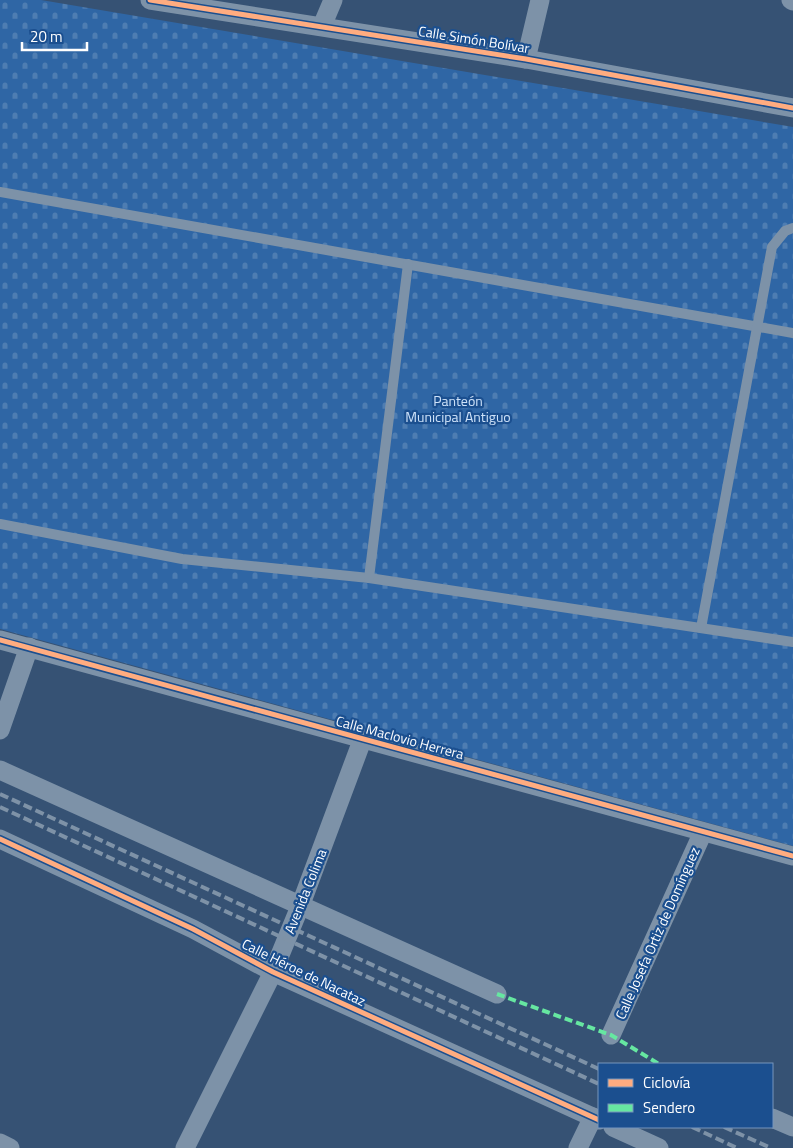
<svg xmlns="http://www.w3.org/2000/svg" width="793" height="1148" viewBox="0 0 793 1148" font-family="'Titillium Web',sans-serif">
  <style>
    .cemetery { fill: url(#cemetery-stones) }
    .lines { fill: none; stroke-linecap: round; stroke-linejoin: round }
    .service { stroke: #7d92a8; stroke-width: 10 }
    .minor { stroke: #7d92a8; stroke-width: 19 }
    .rail { stroke: #7e92a7; stroke-width: 4; stroke-dasharray: 9 4; stroke-linecap: butt }
    .quiet { stroke: #66e7a1; stroke-width: 4; stroke-dasharray: 8 4; stroke-linecap: butt }
    .cycleway-casing { stroke: #1b4f8f; stroke-width: 8 }
    .cycleway { stroke: #ffac80; stroke-width: 5 }
    .labels { text-anchor: middle; dominant-baseline: central; stroke-width: 4.5; stroke-linejoin: round; paint-order: stroke }
    .street-label { font-size: 14px; fill: #fff; stroke: #1b4f8f }
    .park-label { font-size: 14px; fill: #cfe3fa; stroke: #1b4f8f }
  </style>
  <defs>
    <pattern id="cemetery-stones" width="16" height="16" patternUnits="userSpaceOnUse" patternTransform="scale(1.25)"><rect width="16" height="16" fill="#2f66a5"/><path d="M2 7V4a2 2 0 0 1 4 0v3zM10 15v-3a2 2 0 0 1 4 0v3z" fill="#4e7db2"/></pattern>
  </defs>
  <rect width="100%" height="100%" fill="#365274"/>
  <path class="cemetery" d="M0,0H41L793,127V846L0,629Z"/>
  <g class="lines">
    <g class="service">
      <path d="M0,192L793,333"/>
      <path d="M0,524L182,559L369,578L793,642"/>
      <path d="M369,578L408,264"/>
      <path d="M701,628L772,247L785,231L793,228"/>
    </g>
    <g class="minor">
      <path d="M150,0L526,59L793,108"/>
      <path d="M791,0L793,1"/>
      <path d="M322,26L333,0"/>
      <path d="M526,59L540,0"/>
      <path d="M0,640L793,856"/>
      <path d="M0,730L29,647"/>
      <path d="M0,770L497,994"/>
      <path d="M0,839L193,929L273,972L599,1120"/>
      <path d="M611,1035L703,832"/>
      <path d="M772,1118L793,1127"/>
      <path d="M613,1127L659,1148"/>
      <path d="M0,1143L10,1148"/>
      <path d="M185,1148L273,972L301,904L363,738"/>
      <path d="M578,1148L593,1117"/>
    </g>
    <g class="rail">
      <path d="M0,794L599,1069"/>
      <path d="M0,807L599,1084"/>
      <path d="M692,1127L737,1148"/>
      <path d="M724,1127L771,1148"/>
    </g>
    <path class="quiet" d="M497,994L611,1035L659,1064"/>
    <g class="cycleway-casing">
      <g id="cycleway">
        <path d="M150,0L526,59L793,108"/>
        <path d="M0,640L793,856"/>
        <path d="M0,839L193,929L273,972L599,1120"/>
      </g>
    </g>
    <use href="#cycleway" class="cycleway"/>
  </g>
  <g class="labels">
    <g class="street-label">
      <text transform="translate(474 39) rotate(9)">Calle Simón Bolívar</text>
      <text transform="translate(400 737) rotate(15)">Calle Maclovio Herrera</text>
      <text transform="translate(305 891) rotate(-68)">Avenida Colima</text>
      <text transform="translate(657 933) rotate(-66)">Calle Josefa Ortiz de Domínguez</text>
      <text transform="translate(304 972) rotate(26)">Calle Héroe de Nacataz</text>
    </g>
    <g class="park-label">
      <text x="458" y="400">Panteón<tspan x="458" dy="16">Municipal Antiguo</tspan></text>
    </g>
  </g>
  <rect x="598" y="1063" width="175" height="65" fill="#1b4f8f" stroke="#7695bc"/>
  <rect x="608" y="1079" width="25" height="8" fill="#ffac80" stroke="#7695bc"/>
  <text x="643" y="1088" font-size="15" fill="#ffffff">Ciclovía</text>
  <rect x="608" y="1104" width="25" height="8" fill="#66e7a1" stroke="#7695bc"/>
  <text x="643" y="1113" font-size="15" fill="#ffffff">Sendero</text>
  <path d="M22 42v8h65v-8" fill="none" stroke="#ffffff" stroke-width="2.5"/>
  <text x="30" y="42" font-size="15" fill="#ffffff" stroke="#1b4f8f" stroke-width="4" paint-order="stroke">20 m</text>
</svg>
